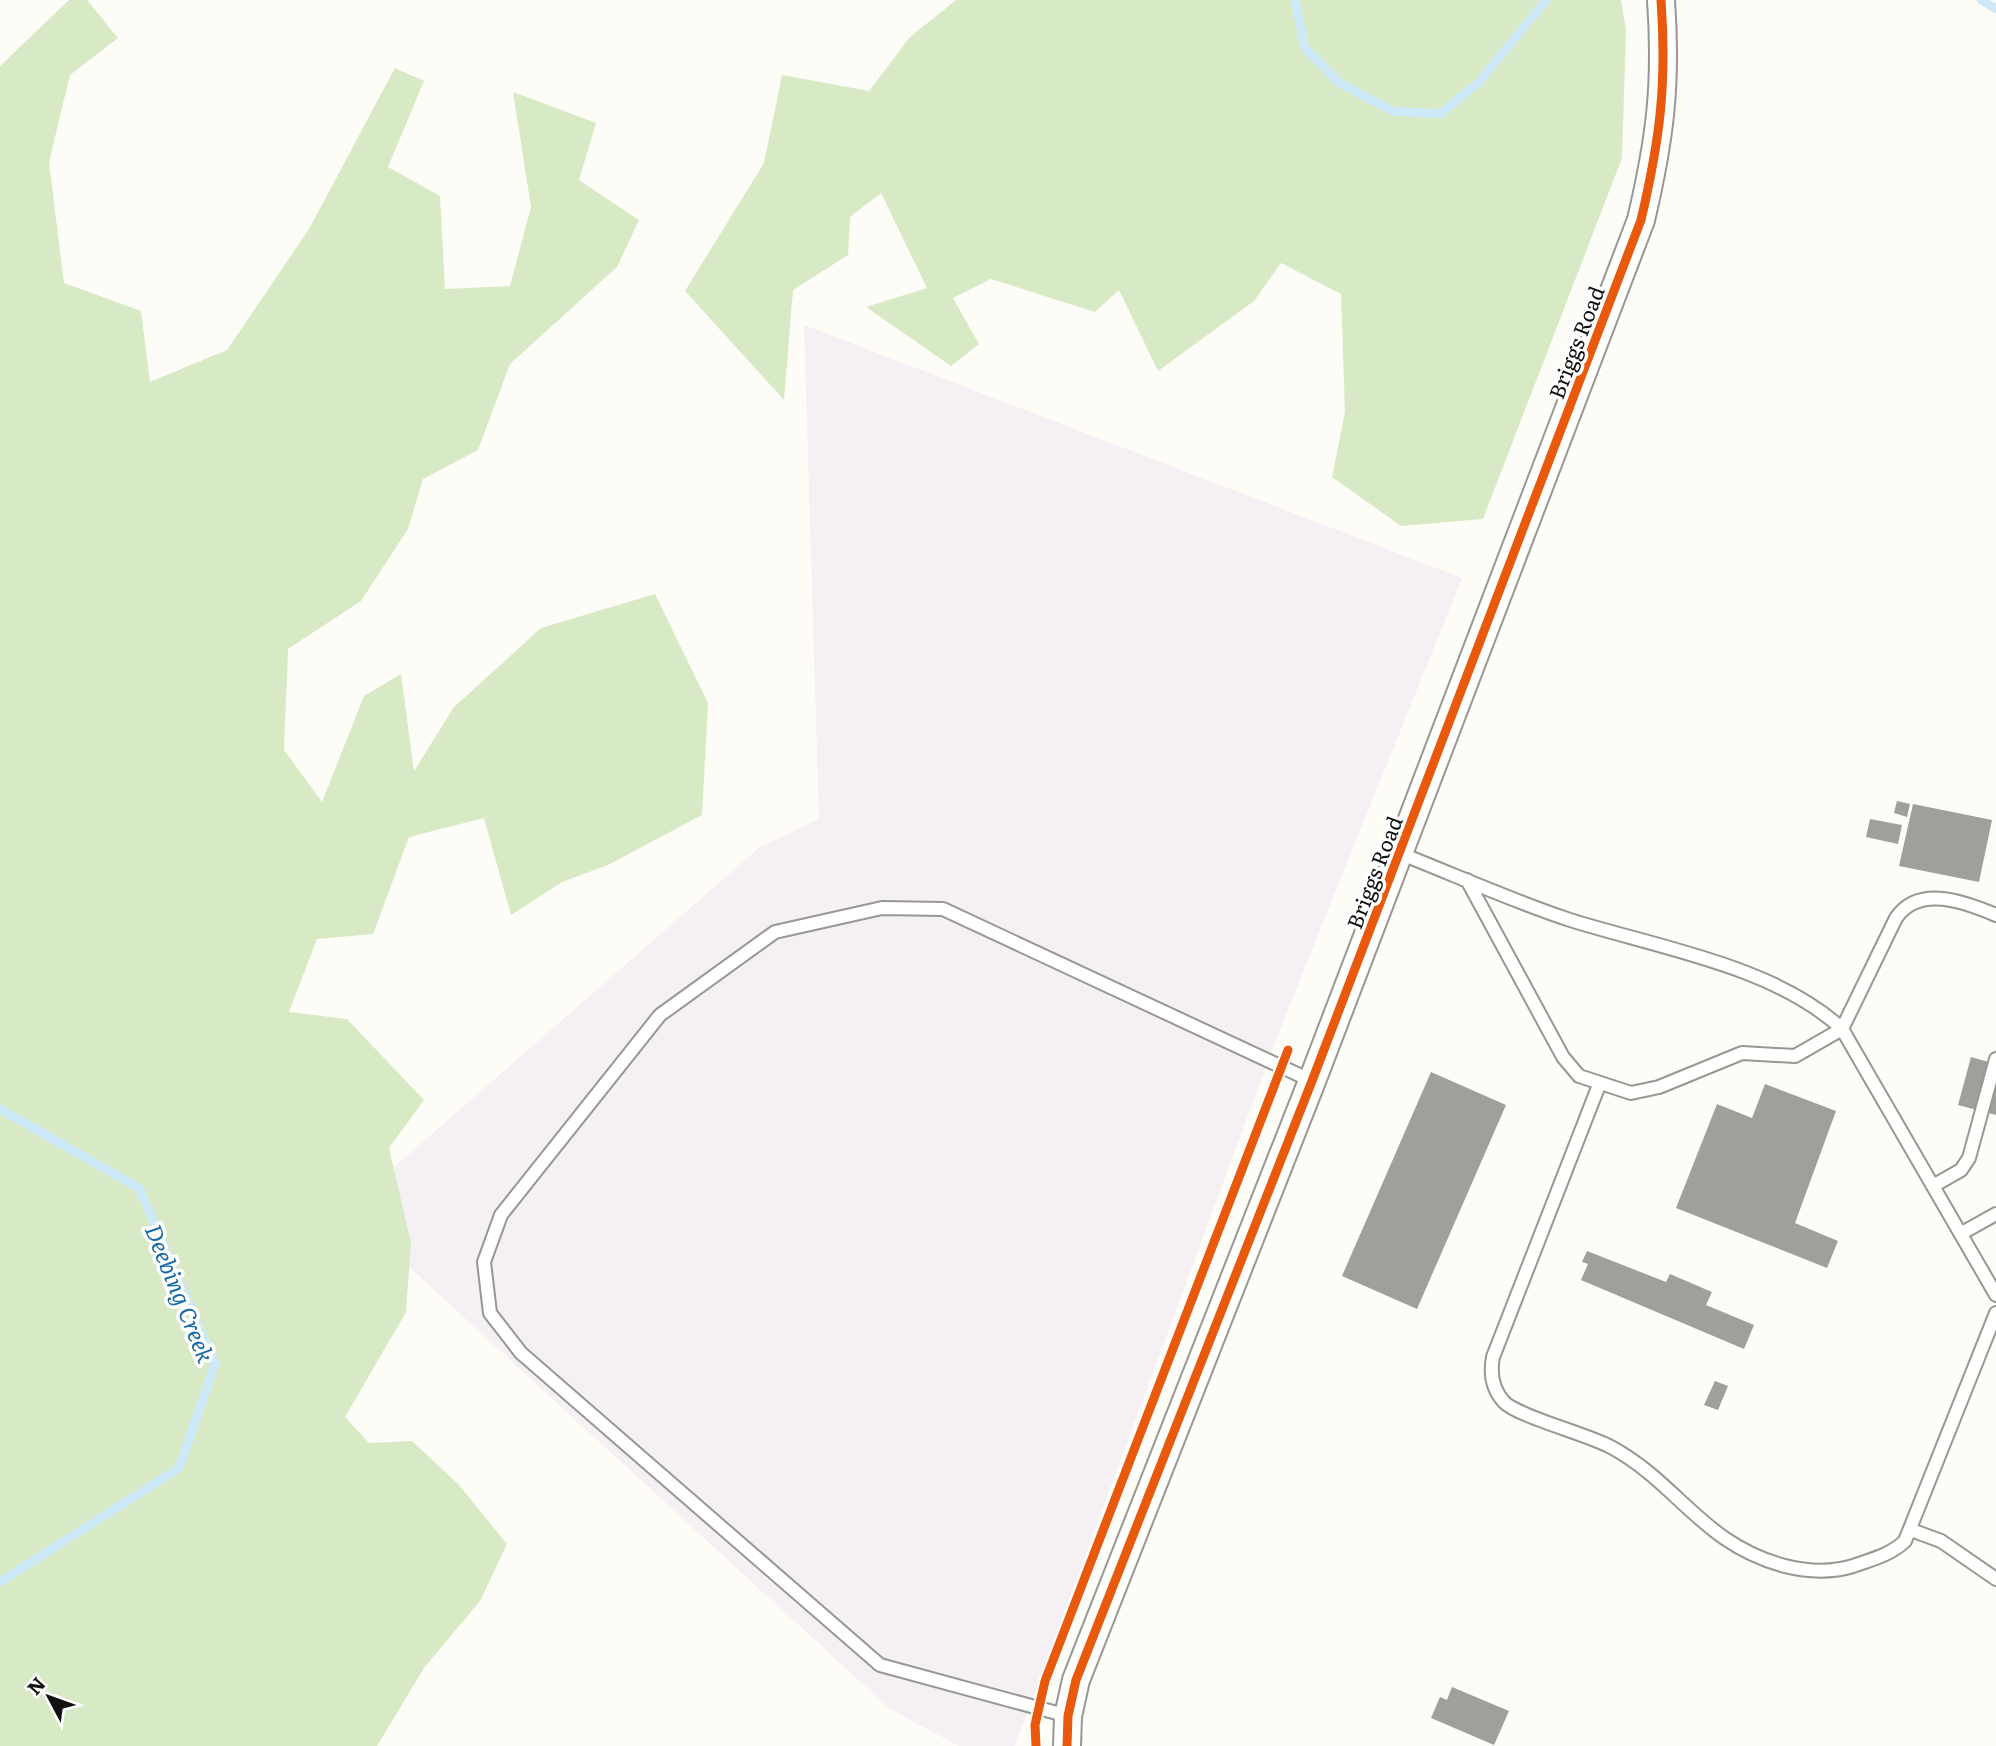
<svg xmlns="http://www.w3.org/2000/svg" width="1996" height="1746" viewBox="0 0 1996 1746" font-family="Literata,serif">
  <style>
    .industrial { fill: #f5f0f3 }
    .forest { fill: #d8eac5 }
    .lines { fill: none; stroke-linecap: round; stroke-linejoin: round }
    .stream { stroke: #cde8f7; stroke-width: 9 }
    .building { fill: #a19f9c }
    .service-casing { stroke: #979795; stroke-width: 16 }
    .minor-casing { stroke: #979795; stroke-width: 30 }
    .service { stroke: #fffffe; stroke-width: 12 }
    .minor { stroke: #fffffe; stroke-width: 26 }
    .cycleway-casing { stroke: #fff; stroke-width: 13 }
    .cycleway { stroke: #e8590c; stroke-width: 9 }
    .labels { text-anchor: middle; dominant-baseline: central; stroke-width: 7; stroke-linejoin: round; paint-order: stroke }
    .street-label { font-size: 21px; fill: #111; stroke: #fff }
    .water-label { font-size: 23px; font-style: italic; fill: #1768a6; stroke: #fff }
  </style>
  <rect width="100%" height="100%" fill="#fdfcf7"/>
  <path class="industrial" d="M804,325L1462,578L1277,1037L1015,1746H959L890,1709L346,1209L760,847L819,819Z"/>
  <g class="forest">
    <path d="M69,0H87L118,38L70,75L49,162L64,283L141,311L150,382L227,350L309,229L395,68L424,81L388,167L440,196L445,289L510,286L531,207L513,92L596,123L579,180L639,220L617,267L510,364L478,450L423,479L408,529L361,601L288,649L284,750L322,802L364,696L401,674L414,771L454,707L541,628L655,594L708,703L702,815L608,865L562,882L511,915L484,818L409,837L373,934L317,939L289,1012L347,1019L424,1100L389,1148L411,1243L406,1312L345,1417L369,1443L412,1441L459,1485L507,1544L480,1601L424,1668L377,1746H0V66Z"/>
    <path d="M956,0H1621L1626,30L1622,158L1483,519L1401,526L1332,477L1345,412L1341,294L1281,263L1254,301L1158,371L1119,290L1095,312L991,279L953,298L979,344L951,366L866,307L927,288L881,193L850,217L848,255L793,290L784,400L685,291L764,163L782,75L869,91L910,37Z"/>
  </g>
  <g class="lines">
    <g class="stream">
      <path d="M1295,0L1305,48L1338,82L1392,111L1440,114L1479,82L1546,0"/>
      <path d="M1981,0L1996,9"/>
      <path d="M0,1109L139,1188L215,1364L179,1468L0,1582"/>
    </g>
  </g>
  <g class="building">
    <path d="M1897,801L1910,804L1907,817L1894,813Z"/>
    <path d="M1913,804L1992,820L1979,882L1899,866Z"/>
    <path d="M1870,819L1902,825L1898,844L1866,837Z"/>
    <path d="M1971,1057L1996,1064V1115L1958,1105Z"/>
    <path d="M1431,1072L1506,1105L1417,1309L1342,1276Z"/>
    <path d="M1765,1084L1836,1111L1795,1223L1838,1241L1827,1268L1676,1208L1717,1104L1752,1118Z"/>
    <path d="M1587,1251L1666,1282L1670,1274L1712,1292L1706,1305L1754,1325L1744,1349L1581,1280L1588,1264L1582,1262Z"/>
    <path d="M1715,1381L1728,1386L1718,1410L1704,1405Z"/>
    <path d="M1452,1687L1509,1711L1494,1745L1431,1718L1440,1697L1447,1700Z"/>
  </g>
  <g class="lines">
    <g class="service-casing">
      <g id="service">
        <path d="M1399,853C1455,875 1510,900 1567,919C1654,947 1774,965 1842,1029L1996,1295"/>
        <path d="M1467,880L1563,1057L1579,1076L1631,1093L1659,1087L1742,1053L1795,1056L1842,1029L1896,918C1919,884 1965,902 1996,915"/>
        <path d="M1599,1085L1493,1357C1490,1373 1492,1389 1504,1402C1517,1416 1587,1434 1611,1447C1679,1484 1702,1544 1785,1566C1809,1572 1830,1573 1853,1566C1873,1559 1890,1555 1905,1541L1996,1313"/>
        <path d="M1933,1186L1961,1170L1969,1158L1996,1059"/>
        <path d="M1962,1233L1996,1214"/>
        <path d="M1911,1530L1941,1541L1996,1579"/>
        <path d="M1068,1716L880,1665L521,1353L490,1313L484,1262L501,1215L660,1015L775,932L882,908L943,909L1312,1081"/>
      </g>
    </g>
    <g class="minor-casing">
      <path id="minor" d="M1067,1746L1068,1716L1076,1680L1312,1081L1641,220C1660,139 1667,84 1661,0"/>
    </g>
    <use href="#service" class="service"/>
    <use href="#minor" class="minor"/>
    <g class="cycleway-casing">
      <g id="cycleway">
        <path d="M1036,1746L1035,1725L1045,1681L1288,1050"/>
        <path d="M1067,1746L1068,1716L1076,1680L1312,1081L1641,220C1660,139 1667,84 1661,0"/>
      </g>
    </g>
    <use href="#cycleway" class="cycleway"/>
  </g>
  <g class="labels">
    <g class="street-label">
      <text transform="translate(1575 342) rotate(-69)">Briggs Road</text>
      <text transform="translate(1373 872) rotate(-69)">Briggs Road</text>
    </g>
    <g class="water-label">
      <text transform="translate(181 1293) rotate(68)">Deebing Creek</text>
    </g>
  </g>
  <g transform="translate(49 1697) rotate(311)" stroke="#ffffff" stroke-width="5" paint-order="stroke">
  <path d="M0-5L12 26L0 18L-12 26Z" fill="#111111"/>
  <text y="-10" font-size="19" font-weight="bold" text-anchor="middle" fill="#111111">N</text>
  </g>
</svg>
